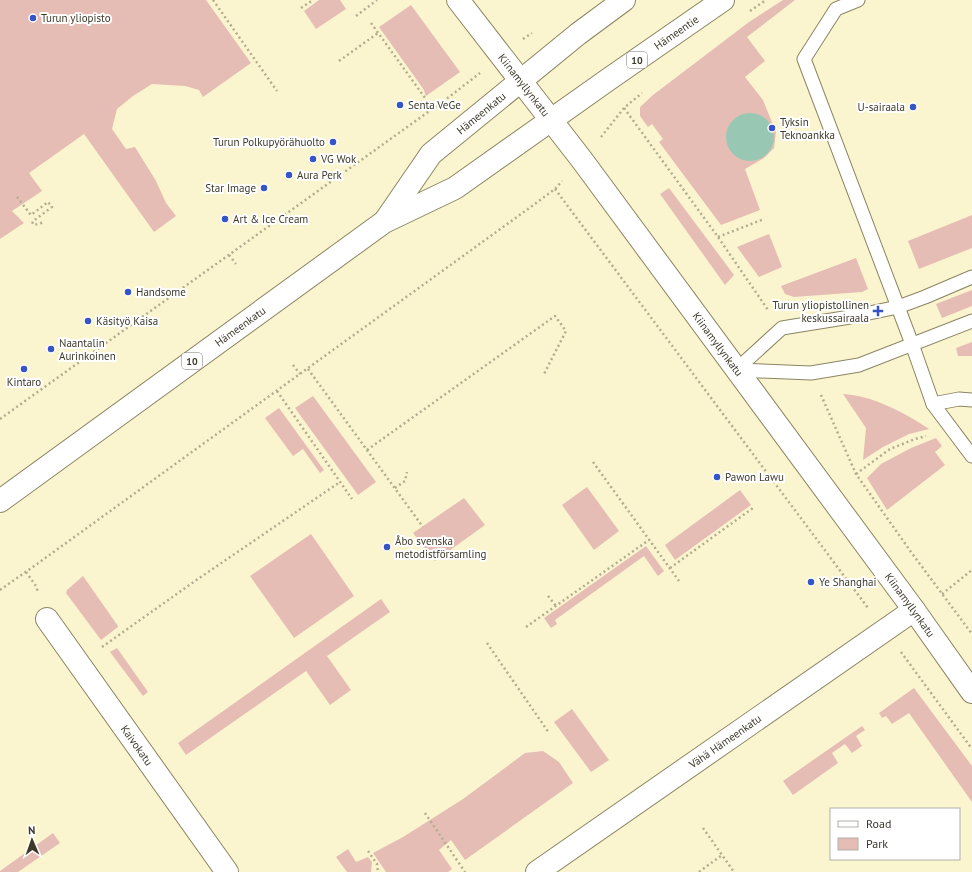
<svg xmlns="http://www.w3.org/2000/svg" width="972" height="872" viewBox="0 0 972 872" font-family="'PT Sans',sans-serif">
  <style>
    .green { fill: #e6bdb4 }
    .water { fill: #98c8b4 }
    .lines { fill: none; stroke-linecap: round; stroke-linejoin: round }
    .service-casing { stroke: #8b8563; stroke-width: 15 }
    .minor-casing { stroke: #8b8563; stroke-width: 24 }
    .tertiary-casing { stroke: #8b8563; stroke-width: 24 }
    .trunk-casing { stroke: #8b8563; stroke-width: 24 }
    .path { stroke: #b2ad90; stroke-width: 2.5; stroke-dasharray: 2 3; stroke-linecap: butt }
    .service { stroke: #fff; stroke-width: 13 }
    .minor { stroke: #fff; stroke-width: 22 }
    .tertiary { stroke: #fff; stroke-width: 22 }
    .trunk { stroke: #fff; stroke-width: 22 }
    .poi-dot { fill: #3554c5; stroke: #fff; stroke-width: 1.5 }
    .labels { text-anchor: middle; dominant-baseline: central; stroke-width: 4; stroke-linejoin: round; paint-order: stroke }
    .shield { fill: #fff; stroke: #76746b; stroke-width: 1 }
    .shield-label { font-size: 10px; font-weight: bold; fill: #3c392b }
    .poi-label { font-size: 11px; fill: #3c392b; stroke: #fff; text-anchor: start }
    .street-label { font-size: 11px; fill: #3c392b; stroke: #fff }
  </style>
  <rect width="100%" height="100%" fill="#fbf5cf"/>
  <g class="green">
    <path d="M0,0H206L251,63L203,97L199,90L185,86L152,84L133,96L117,109L112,129L126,149L135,147L156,181L166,203L176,216L154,232L84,134L29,173L42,191L12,211L24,223L0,239Z"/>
    <path d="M319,0H340L346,9L316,29L304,11Z"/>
    <path d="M783,0H795L747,37L765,61L745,77L763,100L776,132L774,148L764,158L745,169L760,210L721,225L659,142L663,139L652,124L648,127L640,116V107L653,95L749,22Z"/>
    <path d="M411,5L460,72L426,96L425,94L424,90L379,27Z"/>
    <path d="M669,188L734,275L725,285L660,194Z"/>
    <path d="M972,215V248L919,269L908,241Z"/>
    <path d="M769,234L782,267L759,277L737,247Z"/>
    <path d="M856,258L868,289L862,292L794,297L785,294L781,286Z"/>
    <path d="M972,290V306L942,318L936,304Z"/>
    <path d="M972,342V356H958L956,348Z"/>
    <path d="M843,394C871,395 906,413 929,429L909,434L883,447L863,460L866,428Z"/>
    <path d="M313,396L376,482L358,495L295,408Z"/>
    <path d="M279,408L324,470L320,473L303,449L293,456L265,418Z"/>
    <path d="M936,438L942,446L935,452L945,465L887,510L867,478L881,464L911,448Z"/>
    <path d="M587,487L619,531L594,550L562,505Z"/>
    <path d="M740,490L751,505L675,560L665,545Z"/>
    <path d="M464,498L485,525L435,561L413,533Z"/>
    <path d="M311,534L354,596L294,638L250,576Z"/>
    <path d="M646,546L664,571L658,576L644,556L555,620L557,624L551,628L544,618Z"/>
    <path d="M83,576L118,626V627L101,640L66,593L67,590Z"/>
    <path d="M381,599L390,612L327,656L351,690L330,705L306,671L186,755L178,743Z"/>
    <path d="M117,648L148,692L143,696L110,652Z"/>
    <path d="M914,688L972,766V802L909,713L892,724L886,716L882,718L879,713Z"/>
    <path d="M572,709L609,760L591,772L554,722Z"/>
    <path d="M862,726L865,730L856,736L862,746L852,753L845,744L832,753L838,763L793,795L783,781Z"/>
    <path d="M543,751L559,762L573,783L465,860L451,840L439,850L452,869L448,872H386L373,853L403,837L463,799L525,753Z"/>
    <path d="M53,833L60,843L18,872H0V871Z"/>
    <path d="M348,849L356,862L368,857L372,862L371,872H347L336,857Z"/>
  </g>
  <circle class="water" cx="750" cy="137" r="24"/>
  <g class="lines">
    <g class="service-casing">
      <g id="service">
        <path d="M858,0L836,9L804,59L912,344L933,404L972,456"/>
        <path d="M736,370L782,328L850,317L898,307L925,297L972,277"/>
        <path d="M736,370L811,373L859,365L972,321"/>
        <path d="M933,404L959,399L972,400"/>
      </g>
    </g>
    <g class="minor-casing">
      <g id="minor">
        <path d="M458,0L520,80"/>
        <path id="s1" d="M47,619L227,872"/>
        <path id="s2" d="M537,872L914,610"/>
      </g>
    </g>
    <g class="tertiary-casing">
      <g id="tertiary">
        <path id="s3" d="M520,80L582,160L914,610L972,692"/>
      </g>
    </g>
    <g class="trunk-casing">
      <g id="trunk">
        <path id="s4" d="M385,221L431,154L578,34L624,0"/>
        <path id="s5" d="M0,501L384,222L455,188L609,79L723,0"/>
      </g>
    </g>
    <g class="path">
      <path d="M213,0L277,91"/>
      <path d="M301,8L313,0"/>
      <path d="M750,11L766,0"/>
      <path d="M356,16L377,0"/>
      <path d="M371,23L433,109"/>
      <path d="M523,39L532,33"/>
      <path d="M339,61L378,33"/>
      <path d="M624,108L718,237L768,310"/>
      <path d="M601,137L624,108L642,93"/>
      <path d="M555,189L868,608"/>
      <path d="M17,197L31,215L48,202L52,207L32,222"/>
      <path d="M32,222L34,225L45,222"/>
      <path d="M718,237L764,219"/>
      <path d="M229,255L236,264"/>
      <path d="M293,365L300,374"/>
      <path d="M308,369L423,527"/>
      <path d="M277,391L352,499"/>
      <path d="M821,395L856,474L911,552L972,634"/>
      <path d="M0,419L449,97L480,73"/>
      <path d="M367,450L555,316L566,331L544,374"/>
      <path d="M593,462L679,581"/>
      <path d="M856,474L890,449L915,439L926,436"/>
      <path d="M395,488L405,481L407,472"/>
      <path d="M670,568L753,508"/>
      <path d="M26,572L36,586L38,592"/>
      <path d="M0,590L37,564L528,209L555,189L562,181"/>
      <path d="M942,594L972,570"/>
      <path d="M548,596L556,606"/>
      <path d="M526,627L649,540"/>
      <path d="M487,643L549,733"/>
      <path d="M102,647L195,581L340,482"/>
      <path d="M901,652L972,749"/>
      <path d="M425,813L465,872"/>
      <path d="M703,828L734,872"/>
      <path d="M368,851L377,864L378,872"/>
      <path d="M699,872L722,855"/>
    </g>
    <use href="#service" class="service"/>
    <use href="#minor" class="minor"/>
    <use href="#tertiary" class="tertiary"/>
    <use href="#trunk" class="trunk"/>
  </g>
  <g class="poi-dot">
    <circle cx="33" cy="18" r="4"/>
    <circle cx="400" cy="105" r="4"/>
    <circle cx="913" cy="107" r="4"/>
    <circle cx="772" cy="128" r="4"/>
    <circle cx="333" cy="142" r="4"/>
    <circle cx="313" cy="159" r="4"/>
    <circle cx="289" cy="175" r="4"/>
    <circle cx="264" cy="188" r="4"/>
    <circle cx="225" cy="219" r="4"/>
    <circle cx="128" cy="292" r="4"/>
    <path d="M876 305h4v4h4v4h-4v4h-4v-4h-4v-4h4z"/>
    <circle cx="88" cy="321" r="4"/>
    <circle cx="51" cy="349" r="4"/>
    <circle cx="24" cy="369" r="4"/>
    <circle cx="717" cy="477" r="4"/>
    <circle cx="387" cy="547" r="4"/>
    <circle cx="811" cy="582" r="4"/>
  </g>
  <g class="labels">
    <g class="shield">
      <rect x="627" y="52" width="20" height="16" rx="3"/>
      <rect x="182" y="353" width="20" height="16" rx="3"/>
    </g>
    <g class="shield-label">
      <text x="637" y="60">10</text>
      <text x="192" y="361">10</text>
    </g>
    <g class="poi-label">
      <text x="41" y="18">Turun yliopisto</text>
      <text x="408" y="105">Senta VeGe</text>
      <text x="905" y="107" text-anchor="end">U-sairaala</text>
      <text x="780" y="122">Tyksin<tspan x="780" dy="13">Teknoankka</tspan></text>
      <text x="325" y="142" text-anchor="end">Turun Polkupyörähuolto</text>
      <text x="321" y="159">VG Wok</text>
      <text x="297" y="175">Aura Perk</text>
      <text x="256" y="188" text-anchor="end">Star Image</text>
      <text x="233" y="219">Art &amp; Ice Cream</text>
      <text x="136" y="292">Handsome</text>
      <text x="869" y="305" text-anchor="end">Turun yliopistollinen<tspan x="869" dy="13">keskussairaala</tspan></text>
      <text x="96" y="321">Käsityö Kaisa</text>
      <text x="59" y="343">Naantalin<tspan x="59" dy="13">Aurinkoinen</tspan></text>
      <text x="24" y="382" text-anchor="middle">Kintaro</text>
      <text x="725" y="477">Pawon Lawu</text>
      <text x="395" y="541">Åbo svenska<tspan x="395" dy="13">metodistförsamling</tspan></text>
      <text x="819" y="582">Ye Shanghai</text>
    </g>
    <g class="street-label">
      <text stroke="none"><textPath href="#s5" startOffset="824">Hämeentie</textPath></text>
      <text transform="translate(524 85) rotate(52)">Kiinamyllynkatu</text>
      <text stroke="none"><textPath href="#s4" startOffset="146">Hämeenkatu</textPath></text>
      <text stroke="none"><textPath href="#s5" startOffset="297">Hämeenkatu</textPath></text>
      <text stroke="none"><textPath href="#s3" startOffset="330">Kiinamyllynkatu</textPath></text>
      <text stroke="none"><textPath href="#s3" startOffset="654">Kiinamyllynkatu</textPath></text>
      <text stroke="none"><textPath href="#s2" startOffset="229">Vähä Hämeenkatu</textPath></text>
      <text stroke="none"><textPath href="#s1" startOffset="155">Kaivokatu</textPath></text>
    </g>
  </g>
  <rect x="830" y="808" width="130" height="52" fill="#ffffff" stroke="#b1b0aa"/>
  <rect x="838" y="821" width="20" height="6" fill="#ffffff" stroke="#b1b0aa"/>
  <text x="866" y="828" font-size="12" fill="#3c392b">Road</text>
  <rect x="838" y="838" width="20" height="12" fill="#e6bdb4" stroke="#b1b0aa"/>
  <text x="866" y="848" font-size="12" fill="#3c392b">Park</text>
  <g transform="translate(32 840) rotate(358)" stroke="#ffffff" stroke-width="3" paint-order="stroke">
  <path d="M0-3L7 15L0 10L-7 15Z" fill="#3c392b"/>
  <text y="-6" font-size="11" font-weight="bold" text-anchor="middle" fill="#3c392b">N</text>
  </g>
</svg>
